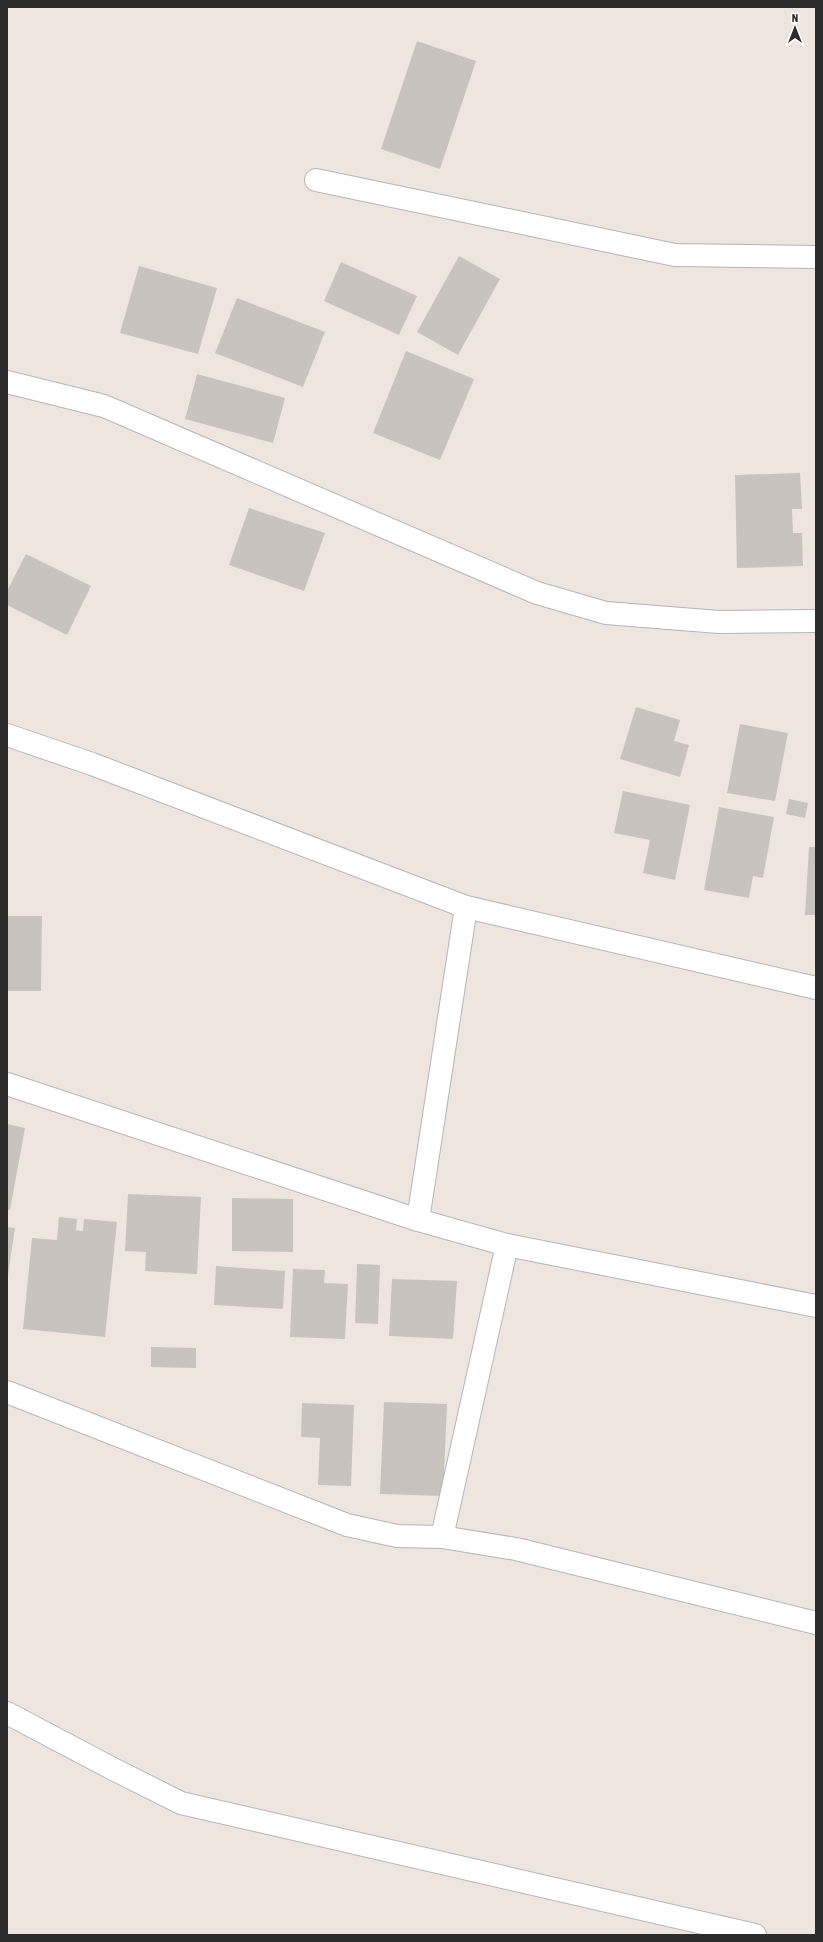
<svg xmlns="http://www.w3.org/2000/svg" width="823" height="1942" viewBox="0 0 823 1942" font-family="'Asap Condensed',sans-serif">
  <style>
    .building { fill: #c9c3bd }
    .lines { fill: none; stroke-linecap: round; stroke-linejoin: round }
    .minor-casing { stroke: #b2b5c0; stroke-width: 24 }
    .minor { stroke: #fff; stroke-width: 22 }
  </style>
  <rect width="100%" height="100%" fill="#eee6de"/>
  <g class="building">
    <path d="M417,41L476,61L440,169L381,149Z"/>
    <path d="M459,256L500,279L458,355L417,332Z"/>
    <path d="M341,262L417,296L399,335L324,301Z"/>
    <path d="M139,266L217,288L198,354L120,333Z"/>
    <path d="M237,298L325,332L303,387L215,353Z"/>
    <path d="M406,351L474,379L440,460L373,433Z"/>
    <path d="M197,374L285,398L273,443L185,419Z"/>
    <path d="M800,473L802,509H792L793,533H802L803,566L737,568L735,475Z"/>
    <path d="M249,508L325,533L304,591L229,565Z"/>
    <path d="M26,554L91,586L67,635L7,605V591Z"/>
    <path d="M636,707L680,720L674,741L689,745L680,777L620,759Z"/>
    <path d="M740,724L788,733L775,801L727,793Z"/>
    <path d="M623,791L690,805L675,880L643,873L650,840L614,833Z"/>
    <path d="M789,799L808,803L805,818L786,814Z"/>
    <path d="M719,807L774,817L763,878L753,876L749,898L704,890Z"/>
    <path d="M809,847H816V915H805Z"/>
    <path d="M7,916H42L41,991H7Z"/>
    <path d="M7,1124L25,1128L10,1210H7Z"/>
    <path d="M128,1194L201,1197L197,1274L145,1271L146,1252L125,1251Z"/>
    <path d="M232,1198L293,1199V1252L232,1251Z"/>
    <path d="M59,1217L77,1219L76,1230L83,1231L84,1219L117,1222L105,1337L23,1329L32,1238L57,1240Z"/>
    <path d="M7,1227L15,1228L8,1275H7Z"/>
    <path d="M357,1264L380,1265L378,1324L355,1323Z"/>
    <path d="M216,1266L285,1271L283,1309L214,1305Z"/>
    <path d="M293,1269L325,1270L324,1283L348,1284L345,1339L290,1337Z"/>
    <path d="M392,1279L457,1281L453,1339L389,1336Z"/>
    <path d="M151,1347L196,1348V1368L151,1367Z"/>
    <path d="M384,1402L447,1404L443,1496L380,1494Z"/>
    <path d="M302,1403L354,1405L351,1486L318,1485L320,1438L301,1437Z"/>
  </g>
  <g class="lines">
    <g class="minor-casing">
      <g id="minor">
        <path d="M316,180L675,255L816,257"/>
        <path d="M7,382L104,406L537,593L606,613L719,622L816,621"/>
        <path d="M7,735L92,764L466,907L816,988"/>
        <path d="M7,1084L418,1220L507,1245L816,1306"/>
        <path d="M418,1220L466,907"/>
        <path d="M7,1392L347,1525L397,1536L442,1537L516,1549L816,1623"/>
        <path d="M442,1537L507,1245"/>
        <path d="M7,1713L115,1770L181,1803L755,1935"/>
      </g>
    </g>
    <use href="#minor" class="minor"/>
  </g>
  <rect width="823" height="1942" fill="none" stroke="#2c2c2c" stroke-width="16"/>
  <g transform="translate(795 28)" stroke="#ffffff" stroke-width="3" paint-order="stroke">
  <path d="M0-3L7 15L0 10L-7 15Z" fill="#2c2c2c"/>
  <text y="-6" font-size="11" font-weight="bold" text-anchor="middle" fill="#2c2c2c">N</text>
  </g>
</svg>
